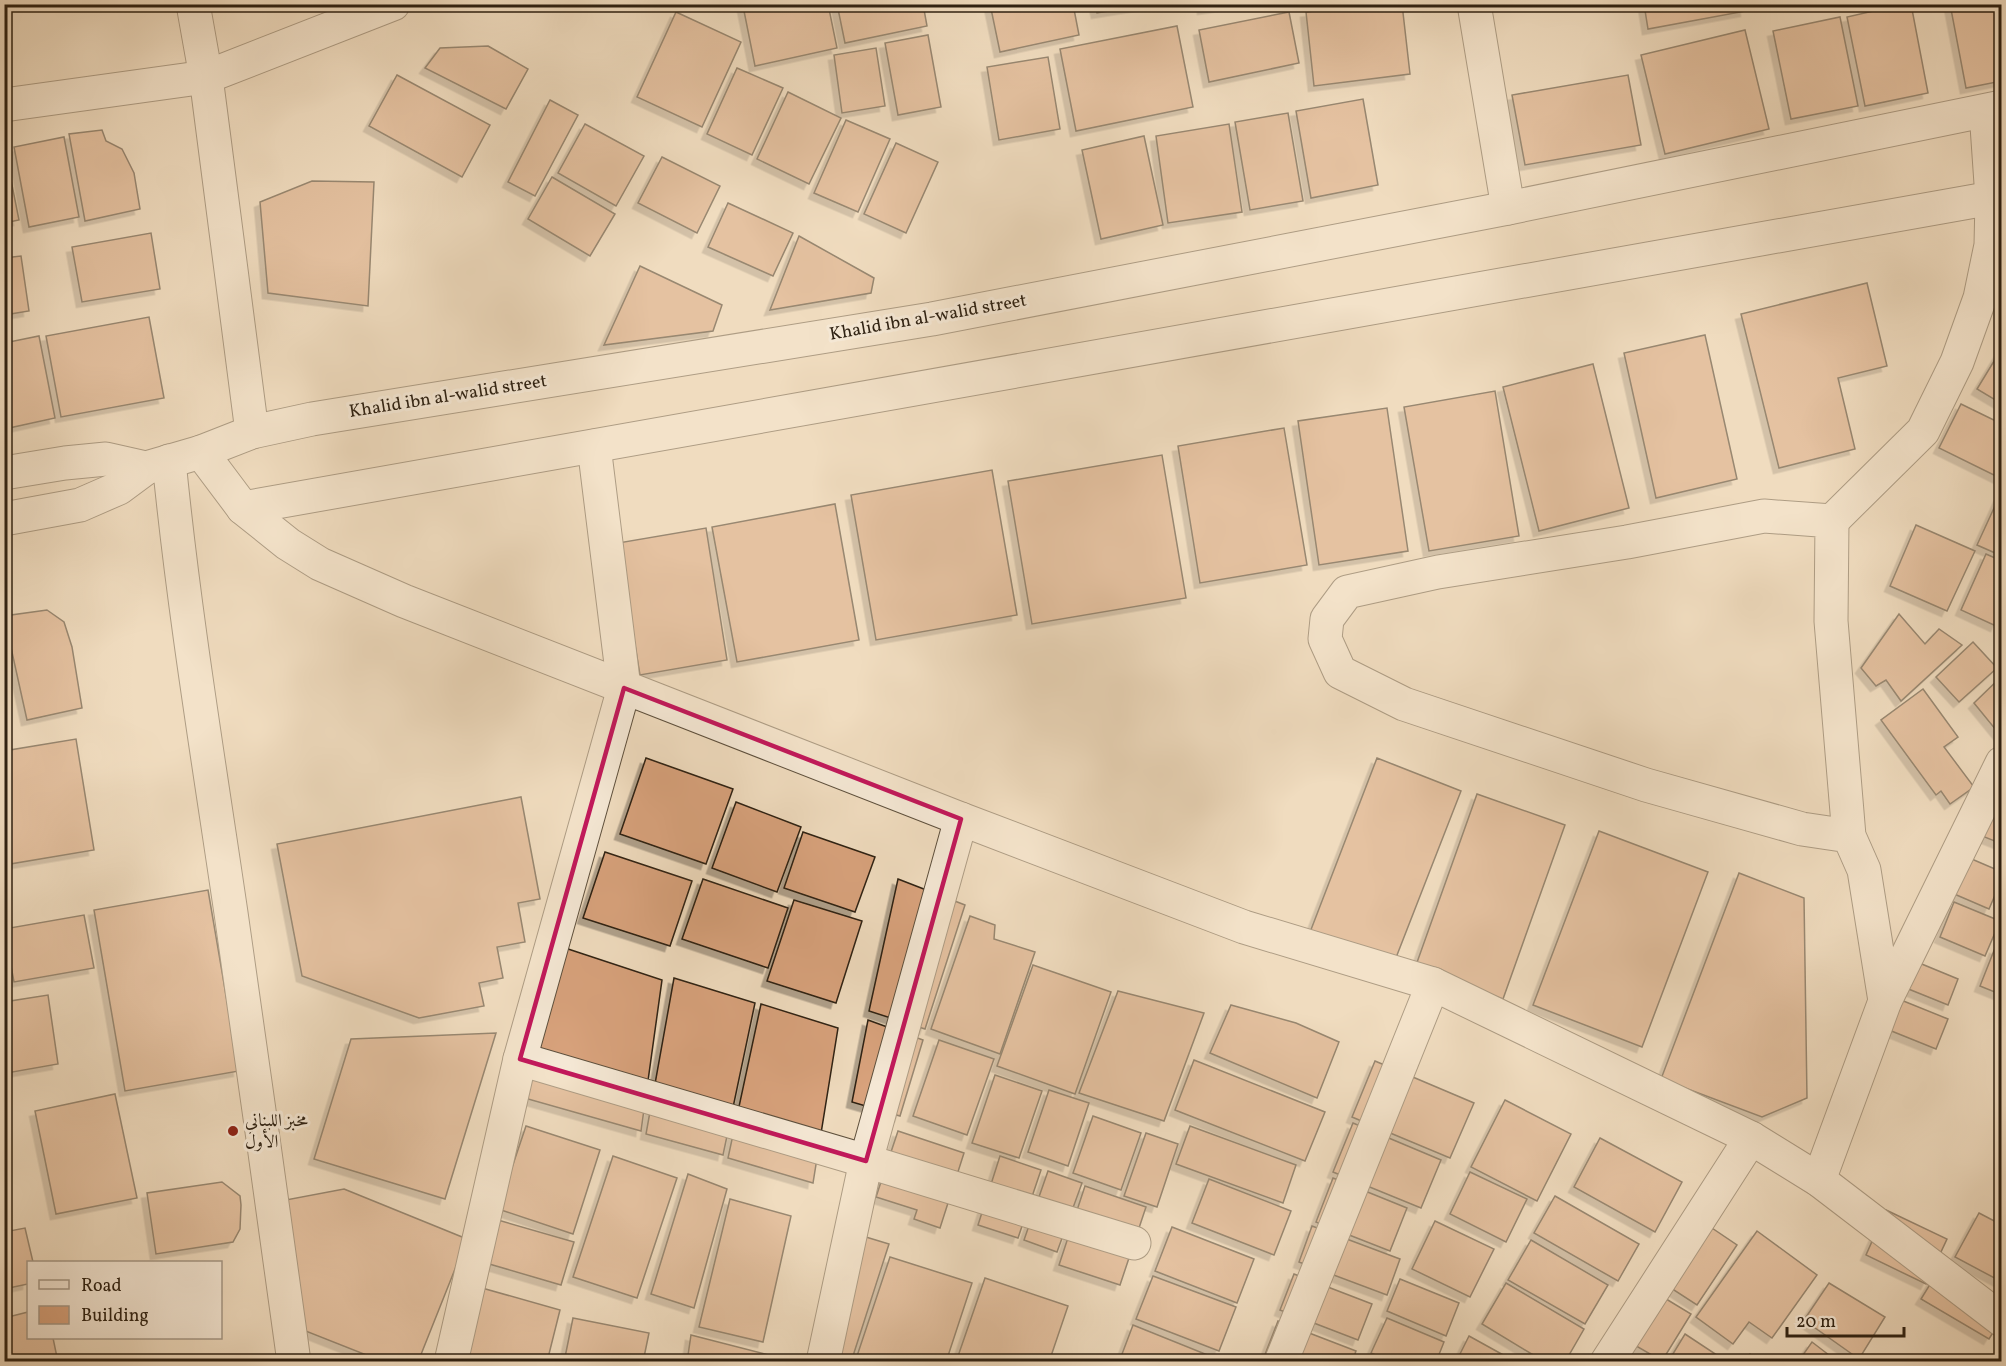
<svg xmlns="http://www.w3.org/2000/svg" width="2006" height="1366" viewBox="0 0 2006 1366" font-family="Vollkorn,Amiri,serif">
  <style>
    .building { fill: #d8a27c; stroke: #2e2112; stroke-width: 1.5; filter: url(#shadow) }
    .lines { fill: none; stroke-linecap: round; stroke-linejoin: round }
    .minor-casing { stroke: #5e503d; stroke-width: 35 }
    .minor { stroke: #f5e8d5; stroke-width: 33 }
    .marked { fill: none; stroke: #c2185b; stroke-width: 4.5; stroke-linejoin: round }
    .poi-dot { fill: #8f2418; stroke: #f5e8d5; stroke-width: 2 }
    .labels { text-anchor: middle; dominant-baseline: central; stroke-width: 6; stroke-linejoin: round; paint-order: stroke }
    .street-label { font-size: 18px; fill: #2e2112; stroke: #f5e8d5 }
    .poi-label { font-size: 18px; fill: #2e2112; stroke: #f5e8d5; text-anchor: start }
  </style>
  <defs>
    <filter id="shadow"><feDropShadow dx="-5.5" dy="5.5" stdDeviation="0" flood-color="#0004"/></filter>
  </defs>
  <rect width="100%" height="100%" fill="#f0dcbf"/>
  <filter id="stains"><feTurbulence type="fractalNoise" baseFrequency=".00333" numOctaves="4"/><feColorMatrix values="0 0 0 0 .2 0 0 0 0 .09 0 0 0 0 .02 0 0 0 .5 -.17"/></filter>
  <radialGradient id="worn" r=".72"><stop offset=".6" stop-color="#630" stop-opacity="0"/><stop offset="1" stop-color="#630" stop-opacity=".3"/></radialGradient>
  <g class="building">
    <path d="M751,4H828L837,48L755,66L743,6Z"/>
    <path d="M837,4H923L927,26L845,43Z"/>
    <path d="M990,4H1073L1079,35L1000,52Z"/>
    <path d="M1095,4H1151L1097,13Z"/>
    <path d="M1203,4H1236L1203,9Z"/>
    <path d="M1369,4H1402L1410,74L1314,86L1306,12Z"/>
    <path d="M1644,4H1745L1746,11L1648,29Z"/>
    <path d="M1904,4H1911L1928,93L1865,106L1847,17Z"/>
    <path d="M1950,4H2002V81L1966,88Z"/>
    <path d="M676,12L741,42L702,127L637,97Z"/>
    <path d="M1289,12L1299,63L1209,82L1199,30Z"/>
    <path d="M1840,17L1858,106L1791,119L1773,31Z"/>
    <path d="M1177,26L1193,107L1076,131L1060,49Z"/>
    <path d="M1745,30L1769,129L1665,154L1641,55Z"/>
    <path d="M928,35L941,107L898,115L885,43Z"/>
    <path d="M488,46L528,69L506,109L425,68L440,48Z"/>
    <path d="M876,48L885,106L842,113L834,55Z"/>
    <path d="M1048,57L1060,129L999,140L987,67Z"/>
    <path d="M737,68L783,88L752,155L707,134Z"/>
    <path d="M397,75L490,125L462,177L369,126Z"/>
    <path d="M1628,75L1641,145L1525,165L1512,95Z"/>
    <path d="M788,92L841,118L809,184L757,159Z"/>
    <path d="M1363,99L1378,185L1311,198L1296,111Z"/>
    <path d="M550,100L578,115L535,196L508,182Z"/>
    <path d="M1288,113L1303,201L1250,210L1235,122Z"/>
    <path d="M846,120L890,139L858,212L814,193Z"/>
    <path d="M585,124L644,156L616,206L558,173Z"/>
    <path d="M1229,124L1242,212L1168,223L1156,136Z"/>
    <path d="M102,130L106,141L122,149L134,173L140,209L85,221L69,134Z"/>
    <path d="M1144,136L1163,225L1101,239L1082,150Z"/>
    <path d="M64,137L79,217L29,227L14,147Z"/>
    <path d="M896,143L938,162L906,233L864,214Z"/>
    <path d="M4,145L19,220L4,223Z"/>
    <path d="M662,157L720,186L697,233L638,203Z"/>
    <path d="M552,177L615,214L590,256L528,219Z"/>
    <path d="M312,181L374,182L368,306L268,293L260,202Z"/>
    <path d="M728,203L793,233L773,276L708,247Z"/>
    <path d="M151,233L160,289L82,302L72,247Z"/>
    <path d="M799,236L874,278L871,293L770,310Z"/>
    <path d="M21,256L29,311L4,315V258Z"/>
    <path d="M640,266L722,305L713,331L604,345Z"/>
    <path d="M1867,283L1887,366L1838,378L1855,449L1779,468L1741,314Z"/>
    <path d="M149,317L164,398L61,417L46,336Z"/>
    <path d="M1705,335L1737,479L1656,498L1624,353Z"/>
    <path d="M39,336L55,418L9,428L4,405V343Z"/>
    <path d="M2002,348V404L1977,389Z"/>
    <path d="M1593,364L1629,508L1539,531L1503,387Z"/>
    <path d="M1495,391L1519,536L1429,551L1404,407Z"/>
    <path d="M1961,404L2002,424V479L1939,448Z"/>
    <path d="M1387,408L1408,551L1319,565L1298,421Z"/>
    <path d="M1284,428L1307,565L1200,583L1178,446Z"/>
    <path d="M1162,455L1186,598L1032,624L1008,481Z"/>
    <path d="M992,470L1017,615L876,640L851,495Z"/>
    <path d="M2000,495H2002V556L1977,545Z"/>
    <path d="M835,504L859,640L737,662L712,527Z"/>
    <path d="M1916,525L1975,551L1947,611L1890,586Z"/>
    <path d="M706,528L727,660L640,675L618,543Z"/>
    <path d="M1986,554L2002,561V613L1996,626L1961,610Z"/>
    <path d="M47,610L64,622L72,647L82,708L27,720L4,616Z"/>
    <path d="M1899,614L1925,644L1939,629L1962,645L1901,701L1886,680L1876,686L1861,668Z"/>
    <path d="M1973,642L1997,668L1959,702L1936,677Z"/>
    <path d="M2002,676V733L2000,735L1974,703Z"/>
    <path d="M1923,689L1958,737L1944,747L1974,787L1950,804L1941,791L1936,795L1881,720Z"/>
    <path d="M76,739L94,850L4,865V751Z"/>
    <path d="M646,758L733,789L706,864L620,834Z"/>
    <path d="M1377,758L1461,791L1390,973L1307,940Z"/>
    <path d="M2002,791V844L1972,832Z"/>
    <path d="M1477,794L1565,825L1503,999L1415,968Z"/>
    <path d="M521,797L540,899L518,903L525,942L497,947L503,978L479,983L484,1006L419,1018L302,976L277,844Z"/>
    <path d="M736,802L801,827L777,892L712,868Z"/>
    <path d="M1599,831L1708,872L1642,1047L1533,1005Z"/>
    <path d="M803,832L875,857L855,912L784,888Z"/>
    <path d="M1953,851L2002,872V879L1989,909L1938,887Z"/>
    <path d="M605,852L692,881L670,946L583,918Z"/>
    <path d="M1739,873L1804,898L1807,1098L1762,1117L1661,1079Z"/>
    <path d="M703,879L788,908L768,968L682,939Z"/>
    <path d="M898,879L965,905L925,1029L869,1011Z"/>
    <path d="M208,890L239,1071L125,1091L94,910Z"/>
    <path d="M794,900L862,921L836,1003L767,981Z"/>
    <path d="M1954,902L2000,921L1985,956L1940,937Z"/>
    <path d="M84,915L94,968L14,982L4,929Z"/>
    <path d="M970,916L995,925L994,939L1035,952L1000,1054L931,1029Z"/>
    <path d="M556,945L662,980L641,1131L521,1097Z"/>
    <path d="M1995,948L2002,951V995L1980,986Z"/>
    <path d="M1912,960L1958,979L1948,1005L1901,986Z"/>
    <path d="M1033,965L1111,992L1075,1094L997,1066Z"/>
    <path d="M674,978L755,1003L723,1155L646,1134Z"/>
    <path d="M1118,991L1204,1013L1164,1121L1079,1093Z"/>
    <path d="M48,995L58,1064L7,1073L4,1059V1002Z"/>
    <path d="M1896,998L1948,1019L1936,1049L1884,1028Z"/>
    <path d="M761,1004L838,1028L813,1183L728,1158Z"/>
    <path d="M1231,1005L1296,1023L1339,1042L1317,1098L1210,1053Z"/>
    <path d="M868,1020L923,1040L900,1116L852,1102Z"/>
    <path d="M496,1033L445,1199L314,1159L351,1039Z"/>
    <path d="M939,1040L994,1059L967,1135L913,1116Z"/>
    <path d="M1194,1060L1325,1112L1305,1161L1175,1110Z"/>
    <path d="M1375,1061L1474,1103L1450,1158L1352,1117Z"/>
    <path d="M995,1075L1042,1091L1019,1158L972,1143Z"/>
    <path d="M1049,1090L1089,1103L1068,1166L1028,1152Z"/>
    <path d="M115,1094L137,1198L56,1214L35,1111Z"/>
    <path d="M1505,1100L1571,1134L1537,1201L1471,1167Z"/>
    <path d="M1093,1116L1141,1133L1121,1190L1073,1173Z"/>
    <path d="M1353,1123L1441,1160L1421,1208L1333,1172Z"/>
    <path d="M526,1126L600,1150L573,1234L498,1209Z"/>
    <path d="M1190,1126L1296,1165L1283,1203L1176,1164Z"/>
    <path d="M898,1131L964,1153L940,1228L914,1219L917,1210L876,1197Z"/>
    <path d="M1146,1133L1178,1144L1157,1207L1124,1196Z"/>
    <path d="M1600,1138L1682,1182L1655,1232L1574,1187Z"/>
    <path d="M613,1156L677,1178L637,1298L573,1277Z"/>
    <path d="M1000,1156L1041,1170L1018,1238L978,1225Z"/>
    <path d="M1048,1171L1082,1183L1057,1252L1024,1240Z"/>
    <path d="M1470,1172L1527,1199L1506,1242L1450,1214Z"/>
    <path d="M688,1174L727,1189L694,1308L651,1294Z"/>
    <path d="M1333,1178L1407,1208L1390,1251L1316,1222Z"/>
    <path d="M1209,1179L1291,1211L1274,1255L1192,1223Z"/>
    <path d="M222,1182L240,1196L241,1205L240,1229L233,1242L156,1254L147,1193Z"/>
    <path d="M1085,1186L1146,1207L1120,1285L1059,1265Z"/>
    <path d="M344,1189L467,1239L418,1362H384L298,1328L275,1202Z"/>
    <path d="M1555,1196L1639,1244L1618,1281L1534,1233Z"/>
    <path d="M730,1199L791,1216L763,1342L699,1327Z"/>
    <path d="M1886,1210L1947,1239L1926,1284L1866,1255Z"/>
    <path d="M1979,1213L2002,1225V1282L1955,1257Z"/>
    <path d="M484,1216L574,1242L561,1285L472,1259Z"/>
    <path d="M1700,1220L1737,1245L1697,1305L1660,1281Z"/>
    <path d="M1435,1221L1494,1249L1470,1297L1412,1269Z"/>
    <path d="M1312,1226L1400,1259L1387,1295L1299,1262Z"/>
    <path d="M1172,1227L1254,1259L1237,1303L1155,1271Z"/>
    <path d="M25,1228L33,1262H28V1284L4,1289V1232Z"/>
    <path d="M1757,1231L1817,1275L1772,1338L1749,1322L1733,1344L1696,1317Z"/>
    <path d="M856,1234L889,1244L852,1359L819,1349Z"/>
    <path d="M1531,1240L1608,1285L1585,1324L1508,1280Z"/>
    <path d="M890,1257L972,1283L946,1362H855Z"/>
    <path d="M1937,1273L2002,1318L1989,1339L1921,1299Z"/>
    <path d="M1294,1274L1372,1304L1358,1340L1280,1310Z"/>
    <path d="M1153,1276L1236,1307L1219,1351L1136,1319Z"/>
    <path d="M985,1278L1068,1306L1049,1362H956Z"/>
    <path d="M1400,1279L1459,1303L1446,1336L1387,1311Z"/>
    <path d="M1506,1283L1584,1329L1565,1362H1545L1482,1324Z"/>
    <path d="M1829,1283L1885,1317L1859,1359L1804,1320Z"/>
    <path d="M482,1288L560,1310L547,1362H460Z"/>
    <path d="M1648,1288L1691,1314L1662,1361L1619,1336Z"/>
    <path d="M28,1312V1338H53L58,1362H4V1318Z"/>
    <path d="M573,1318L649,1333L643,1362H564Z"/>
    <path d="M1387,1318L1444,1342L1436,1362H1392L1371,1353Z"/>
    <path d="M1278,1321L1356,1351L1352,1362H1276L1264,1357Z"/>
    <path d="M1133,1325L1215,1358L1214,1362H1119Z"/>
    <path d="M1685,1334L1723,1359L1722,1362H1668Z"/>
    <path d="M691,1335L769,1355L768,1362H687Z"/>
    <path d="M1469,1336L1516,1362H1456Z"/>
    <path d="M1812,1342L1838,1362H1798Z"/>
    <path d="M1750,1354L1762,1362H1745Z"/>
  </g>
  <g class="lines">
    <g class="minor-casing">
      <g id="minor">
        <path d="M193,4L206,77L252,432"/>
        <path d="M1474,4L1508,208"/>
        <path d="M4,105L206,77L393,4"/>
        <path d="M201,452L243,508L288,544L320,564L404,601L961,819L1244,927L1433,984L1751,1138L1819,1180L2002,1320"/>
        <path d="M169,461C184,613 209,763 231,913C253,1063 273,1212 294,1362"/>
        <path d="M4,473L65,463L106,459L146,468"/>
        <path d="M243,508L1992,198"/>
        <path d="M4,519L80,505L119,488L146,468L201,452L252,432L312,419L932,319L1508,208L2002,107"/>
        <path d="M1832,521L1923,431L1957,362L1980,298L1991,245L1992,198L1986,111"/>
        <path d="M1849,836L1831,621L1832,521L1764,516L1627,542L1438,572L1347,592L1327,619L1325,639L1340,672L1404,704L1646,785L1802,829L1849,836L1864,870L1885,1001"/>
        <path d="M520,1059L866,1161L1134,1243"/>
        <path d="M1819,1180L1885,1001L2002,763"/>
        <path d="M451,1362L520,1059L624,688L594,446"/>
        <path d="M823,1362L866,1161L961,819"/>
        <path d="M1281,1362L1433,984"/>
        <path d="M1607,1362L1751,1138"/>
      </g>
    </g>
    <use href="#minor" class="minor"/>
  </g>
  <path d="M0 0H2006V1366H0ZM624,688L961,819L866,1161L520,1059Z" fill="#f0dcbf" fill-opacity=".55" fill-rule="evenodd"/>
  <path class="marked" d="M624,688L961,819L866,1161L520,1059Z"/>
  <circle class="poi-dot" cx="233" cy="1131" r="6"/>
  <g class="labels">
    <g class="street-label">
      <text transform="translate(928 318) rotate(-10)">Khalid ibn al-walid street</text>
      <text transform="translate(448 397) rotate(-9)">Khalid ibn al-walid street</text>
    </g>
    <g class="poi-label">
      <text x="245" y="1121">مخبز اللبناني<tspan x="245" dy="21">الأول</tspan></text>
    </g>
  </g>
  <rect width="2006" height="1366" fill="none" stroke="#f0dcbf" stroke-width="24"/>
  <rect x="6" y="6" width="1994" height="1354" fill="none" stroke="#2e2112" stroke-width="3"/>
  <rect x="12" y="12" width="1982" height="1342" fill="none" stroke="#2e2112" stroke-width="1.5"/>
  <rect x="27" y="1261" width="195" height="78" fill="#f5e8d5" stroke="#a59887" stroke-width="1.5"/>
  <rect x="39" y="1280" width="30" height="9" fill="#f5e8d5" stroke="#a59887" stroke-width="1.5"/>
  <text x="81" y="1291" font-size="18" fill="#2e2112">Road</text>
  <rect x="39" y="1306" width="30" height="18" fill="#d8a27c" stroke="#a59887" stroke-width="1.5"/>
  <text x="81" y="1321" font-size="18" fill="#2e2112">Building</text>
  <path d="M1787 1327v9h117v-9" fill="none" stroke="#2e2112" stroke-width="3"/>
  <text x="1796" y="1327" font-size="18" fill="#2e2112" stroke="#f5e8d5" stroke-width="4.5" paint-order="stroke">20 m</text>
  <rect width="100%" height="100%" filter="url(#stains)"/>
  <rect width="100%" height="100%" fill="url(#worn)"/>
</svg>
